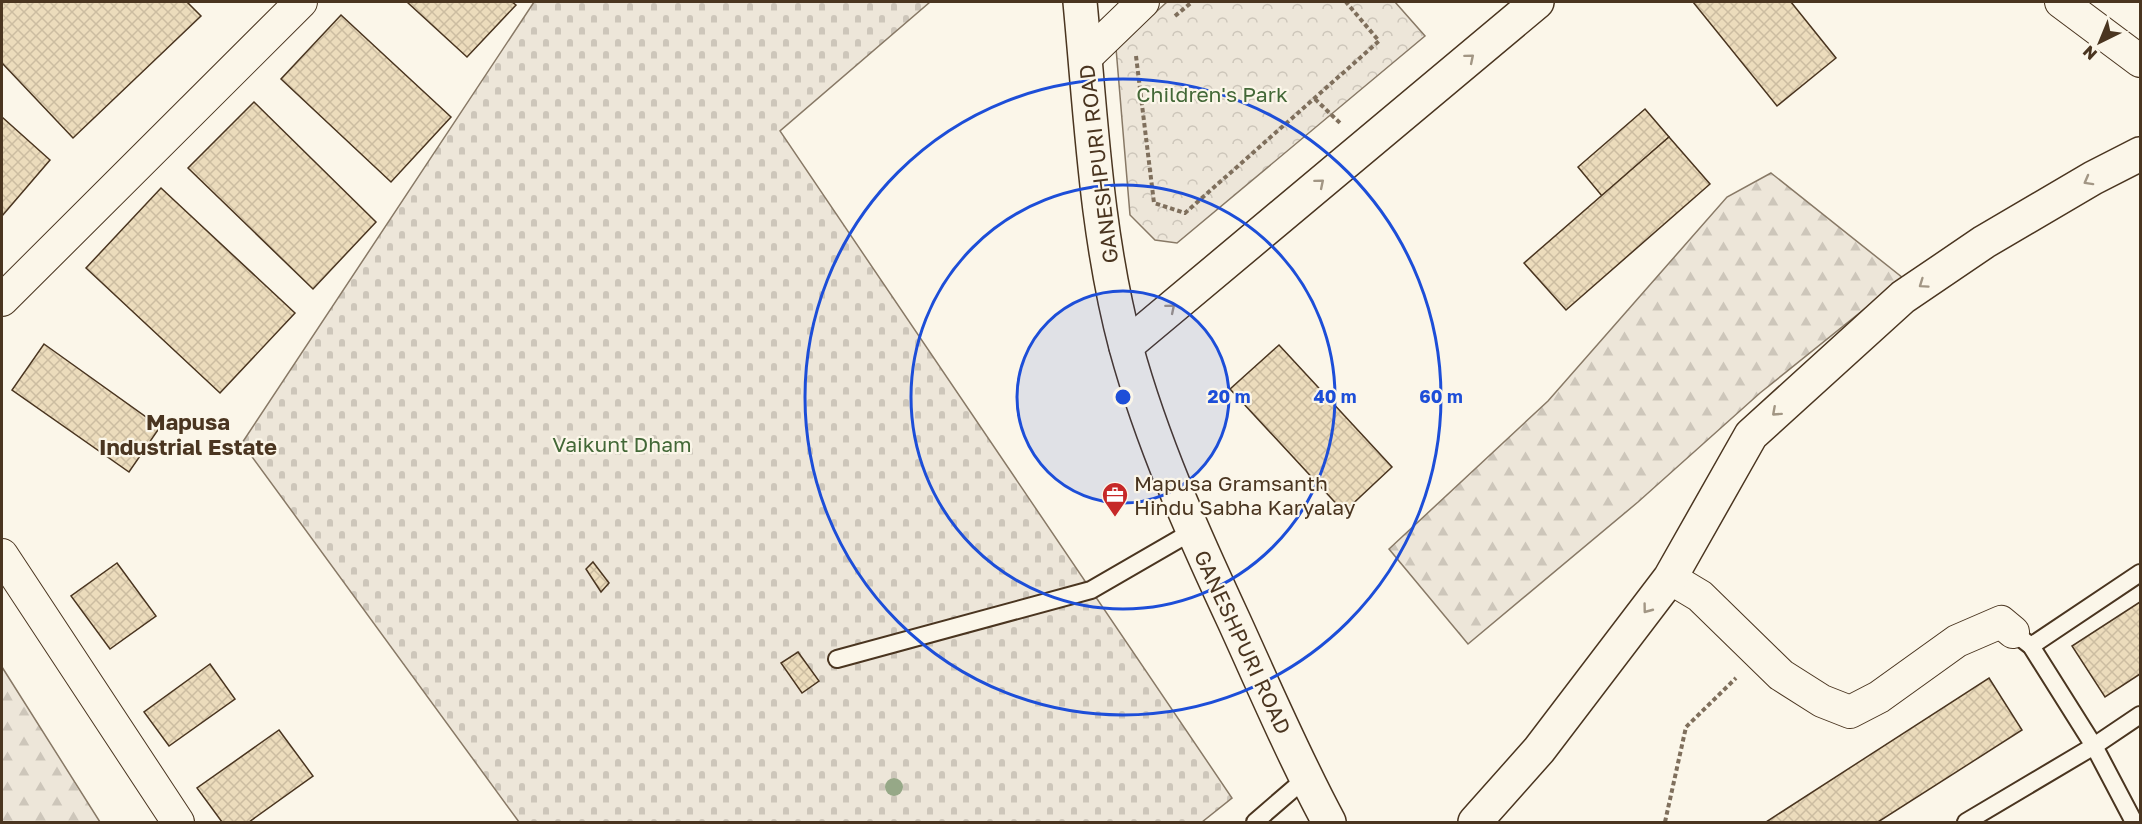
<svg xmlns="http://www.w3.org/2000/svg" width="2142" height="824" viewBox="0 0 2142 824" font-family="'Golos Text',sans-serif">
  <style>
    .forest { fill: url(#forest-firs); stroke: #887966; stroke-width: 1.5 }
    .cemetery { fill: url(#cemetery-stones); stroke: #887966; stroke-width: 1.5 }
    .park { fill: url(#park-crowns); stroke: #887966; stroke-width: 1.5 }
    .building { fill: url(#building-cross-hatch); stroke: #4a3520; stroke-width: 1.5 }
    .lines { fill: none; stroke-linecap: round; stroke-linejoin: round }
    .service-casing { stroke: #4a3520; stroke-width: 20 }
    .minor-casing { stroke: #4a3520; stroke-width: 34 }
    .tertiary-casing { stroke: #4a3520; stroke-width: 36 }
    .path { stroke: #7f6f5c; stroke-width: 4; stroke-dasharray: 4.5 3; stroke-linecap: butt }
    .service { stroke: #fbf6e9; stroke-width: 16 }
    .minor { stroke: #fbf6e9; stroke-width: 32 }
    .tertiary { stroke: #fbf6e9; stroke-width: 33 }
    .tree { fill: #96a887 }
    .oneway { stroke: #a29684 }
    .ring { fill: none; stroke: #1d4ed8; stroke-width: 3 }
    .labels { text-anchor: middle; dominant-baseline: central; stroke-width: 4.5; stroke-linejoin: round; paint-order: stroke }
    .park-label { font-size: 21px; fill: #436837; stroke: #fbf6e9 }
    .street-label { font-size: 21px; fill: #4a3520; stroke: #fbf6e9 }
    .poi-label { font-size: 21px; fill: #4a3520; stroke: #fbf6e9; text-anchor: start }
    .neighbourhood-label { font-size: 22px; font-weight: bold; fill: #4a3520; stroke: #fbf6e9 }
    .centre { fill: #1d4ed8; stroke: #fbf6e9; stroke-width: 3 }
    .ring-label { font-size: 18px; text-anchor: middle; font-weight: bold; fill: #1d4ed8; stroke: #fbf6e9; stroke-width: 4.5; stroke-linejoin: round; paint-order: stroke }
  </style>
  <defs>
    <pattern id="forest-firs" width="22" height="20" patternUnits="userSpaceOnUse" patternTransform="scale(1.5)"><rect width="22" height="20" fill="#ede6d9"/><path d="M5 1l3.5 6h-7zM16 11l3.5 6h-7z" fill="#cdc6ba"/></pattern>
    <pattern id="cemetery-stones" width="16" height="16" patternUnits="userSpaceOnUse" patternTransform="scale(1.5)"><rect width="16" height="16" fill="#ede6d9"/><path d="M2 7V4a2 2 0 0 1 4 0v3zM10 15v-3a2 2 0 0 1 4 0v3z" fill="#cdc6ba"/></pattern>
    <pattern id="park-crowns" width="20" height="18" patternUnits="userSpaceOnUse" patternTransform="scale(1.5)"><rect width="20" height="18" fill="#ede6d9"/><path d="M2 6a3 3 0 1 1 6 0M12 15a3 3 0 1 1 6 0" fill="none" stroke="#cdc6ba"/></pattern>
    <pattern id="building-cross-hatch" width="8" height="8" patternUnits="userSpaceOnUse" patternTransform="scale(1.5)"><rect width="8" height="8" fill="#ecdcbc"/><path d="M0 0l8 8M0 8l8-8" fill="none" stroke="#ccbda1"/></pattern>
  </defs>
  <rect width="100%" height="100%" fill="#fbf6e9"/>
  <g class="forest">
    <path d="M1771,173L1903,278L1760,393L1638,502L1468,644L1389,549L1548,401L1727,197Z"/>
    <path d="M2,667L100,822H2Z"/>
  </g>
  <path class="cemetery" d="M534,2H930L780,131L1232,798L1202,822H519L242,443Z"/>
  <path class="park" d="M1167,2H1395L1425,36L1177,243L1155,240L1130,215L1116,48Z"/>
  <g class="building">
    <path d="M2,2H187L201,16L73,138L2,63Z"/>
    <path d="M407,2H512L516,5L467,57Z"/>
    <path d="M1693,2H1791L1836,58L1777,106Z"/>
    <path d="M341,15L451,117L391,182L281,79Z"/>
    <path d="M254,102L376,222L313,289L188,168Z"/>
    <path d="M1645,109L1669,137L1602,196L1578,167Z"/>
    <path d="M2,117L50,160L2,216Z"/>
    <path d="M1669,137L1710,184L1566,310L1524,263Z"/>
    <path d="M161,188L295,313L220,393L86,268Z"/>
    <path d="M44,344L160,427L129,472L12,390Z"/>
    <path d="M1279,345L1392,467L1344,512L1230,389Z"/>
    <path d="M593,562L609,583L601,592L586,569Z"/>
    <path d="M117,563L156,616L110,649L71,596Z"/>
    <path d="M2140,602V674L2105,697L2072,646Z"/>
    <path d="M798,652L819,681L802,693L781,663Z"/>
    <path d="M210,664L235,699L169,746L144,712Z"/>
    <path d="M1989,678L2022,730L1878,822H1766Z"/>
    <path d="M279,730L313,776L249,822H222L197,788Z"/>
  </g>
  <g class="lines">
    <g class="service-casing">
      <g id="service">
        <path d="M2013,632L2031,646L2094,746L2134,822"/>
        <path d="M2031,646L2140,573"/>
        <path d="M837,659L1091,590L1193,531"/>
        <path d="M1255,822L1306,778"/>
        <path d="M1966,822L2094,746L2140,715"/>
      </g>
    </g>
    <g class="minor-casing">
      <g id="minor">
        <path d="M2061,2L2140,61"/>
        <path d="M1085,58L1143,2"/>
        <path d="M2,300L301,2"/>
        <path d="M2,555L178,822"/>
        <path d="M1670,578L1700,596L1781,675L1822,701L1850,712L1879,697L1957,641L2001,622L2013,632"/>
      </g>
    </g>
    <g class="tertiary-casing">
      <g id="tertiary">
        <path d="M1080,2C1091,117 1096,235 1126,347C1152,442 1193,533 1234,621C1265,689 1294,757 1329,822"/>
        <path d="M1126,346L1537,2"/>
        <path d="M1475,822L1539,750L1670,578L1751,435L1903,297L1984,242L2093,178L2140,154"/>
      </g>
    </g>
    <g class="path">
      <path d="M1175,16L1192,2"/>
      <path d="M1136,56L1154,203L1185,213L1379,41L1346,2"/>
      <path d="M1315,99L1340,123"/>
      <path d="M1665,822L1686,727L1736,678"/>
    </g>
    <use href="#service" class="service"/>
    <use href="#minor" class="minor"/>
    <use href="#tertiary" class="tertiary"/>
  </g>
  <circle class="tree" cx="894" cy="787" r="9"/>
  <defs><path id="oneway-chevron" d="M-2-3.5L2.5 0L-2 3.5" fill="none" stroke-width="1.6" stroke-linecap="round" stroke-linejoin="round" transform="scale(1.5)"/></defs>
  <g class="oneway">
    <use href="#oneway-chevron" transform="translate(1470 58) rotate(-40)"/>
    <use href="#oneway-chevron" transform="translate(2088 181) rotate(151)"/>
    <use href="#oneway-chevron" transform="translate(1320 183) rotate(-40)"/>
    <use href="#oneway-chevron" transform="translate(1923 284) rotate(145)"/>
    <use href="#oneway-chevron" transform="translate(1171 308) rotate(-40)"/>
    <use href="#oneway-chevron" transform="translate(1776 412) rotate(138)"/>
    <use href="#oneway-chevron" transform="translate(1647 609) rotate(127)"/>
  </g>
  <circle cx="1123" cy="397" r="106" fill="#1d4ed8" fill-opacity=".12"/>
  <g class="ring">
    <circle cx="1123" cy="397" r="106"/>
    <circle cx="1123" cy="397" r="212"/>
    <circle cx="1123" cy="397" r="318"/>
  </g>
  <defs>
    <g id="office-pin" transform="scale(1.35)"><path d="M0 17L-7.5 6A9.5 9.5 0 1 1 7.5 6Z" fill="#c62828" stroke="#fbf6e9"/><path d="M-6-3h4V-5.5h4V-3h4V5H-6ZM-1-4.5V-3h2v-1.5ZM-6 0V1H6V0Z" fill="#fff"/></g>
  </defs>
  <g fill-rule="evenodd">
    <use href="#office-pin" x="1115" y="495"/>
  </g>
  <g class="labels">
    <g class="park-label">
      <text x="1212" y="94">Children's Park</text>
      <text x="622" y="444">Vaikunt Dham</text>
    </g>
    <g class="street-label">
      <text transform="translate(1098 164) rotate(-97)">GANESHPURI ROAD</text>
      <text transform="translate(1243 642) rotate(65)">GANESHPURI ROAD</text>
    </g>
    <g class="poi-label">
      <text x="1134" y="483">Mapusa Gramsanth<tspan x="1134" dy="24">Hindu Sabha Karyalay</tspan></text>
    </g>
    <g class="neighbourhood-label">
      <text x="188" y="421">Mapusa<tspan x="188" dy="25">Industrial Estate</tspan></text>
    </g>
  </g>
  <circle cx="1123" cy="397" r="9" class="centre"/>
  <g class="ring-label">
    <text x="1229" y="403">20 m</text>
    <text x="1335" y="403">40 m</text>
    <text x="1441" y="403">60 m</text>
  </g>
  <rect width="2142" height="824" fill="none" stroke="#4a3520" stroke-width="6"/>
  <g transform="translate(2100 42) rotate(223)" stroke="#fbf6e9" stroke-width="4.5" paint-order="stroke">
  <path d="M0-4.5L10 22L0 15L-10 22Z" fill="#4a3520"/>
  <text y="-9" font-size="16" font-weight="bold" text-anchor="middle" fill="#4a3520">N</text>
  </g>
</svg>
